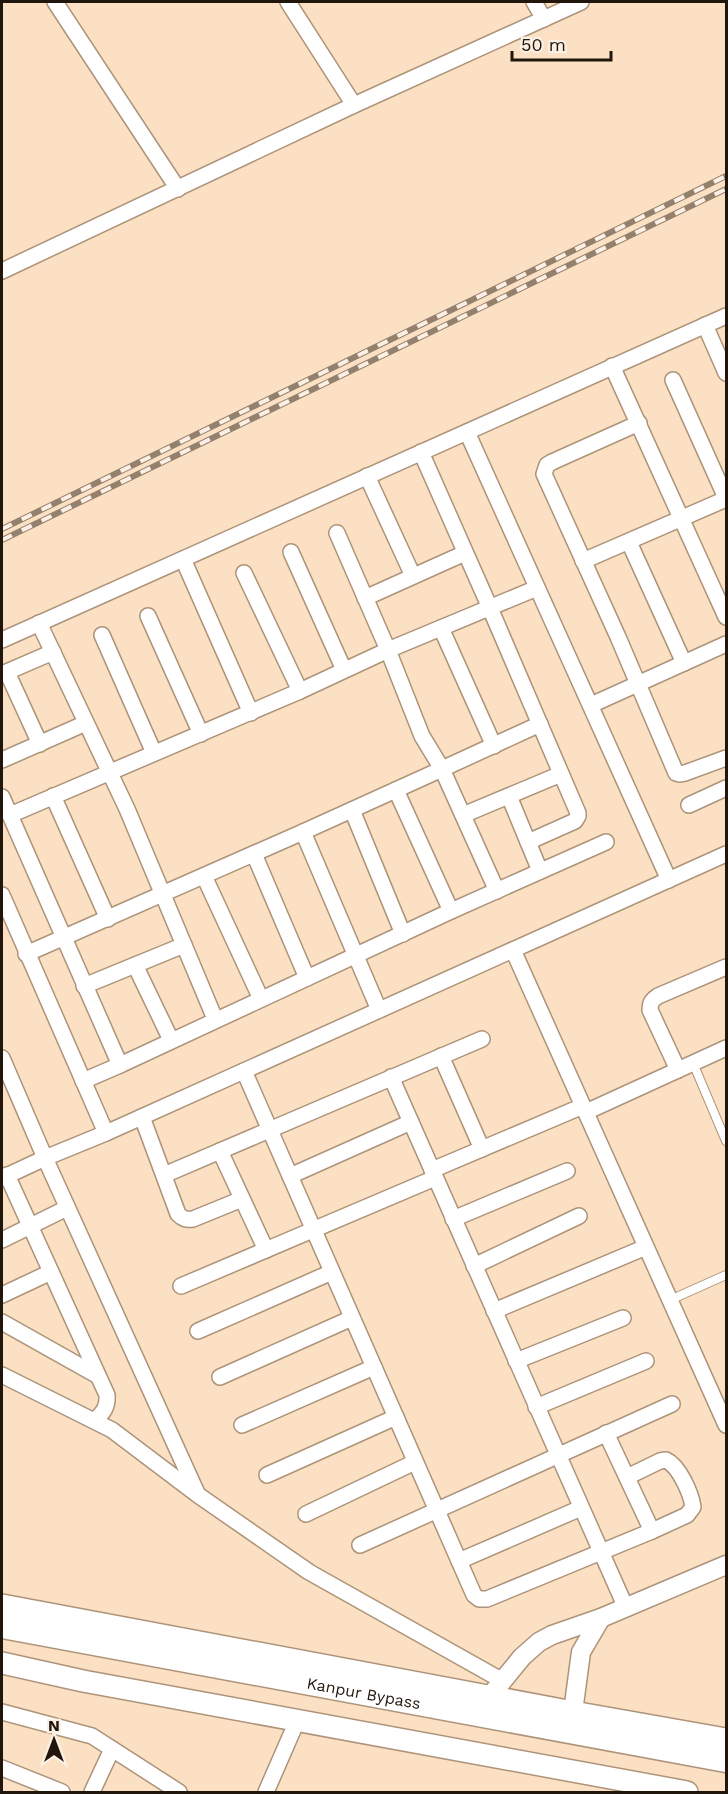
<svg xmlns="http://www.w3.org/2000/svg" width="728" height="1794" viewBox="0 0 728 1794" font-family="'Work Sans',sans-serif">
  <style>
    .lines { fill: none; stroke-linecap: round; stroke-linejoin: round }
    .service-casing { stroke: #ad9379; stroke-width: 10 }
    .minor-casing { stroke: #ad9379; stroke-width: 18 }
    .tertiary-casing { stroke: #ad9379; stroke-width: 21 }
    .secondary-casing { stroke: #ad9379; stroke-width: 24 }
    .trunk-casing { stroke: #ad9379; stroke-width: 27 }
    .service { stroke: #fff; stroke-width: 8 }
    .minor { stroke: #fff; stroke-width: 15 }
    .tertiary { stroke: #fff; stroke-width: 18 }
    .secondary { stroke: #fff; stroke-width: 21 }
    .trunk { stroke: #fff; stroke-width: 24 }
    .rail-casing { stroke: #94816d; stroke-width: 6 }
    .rail { stroke: #fcf0e5; stroke-width: 4; stroke-dasharray: 11; stroke-linecap: butt }
    .labels { text-anchor: middle; dominant-baseline: central; stroke-width: 6; stroke-linejoin: round; paint-order: stroke }
    .street-label { font-size: 16px; fill: #20160c; stroke: #fcf0e5 }
  </style>
  <rect width="100%" height="100%" fill="#fce0c4"/>
  <g class="lines">
    <g class="service-casing">
      <g id="service">
        <path d="M693,1063L726,1141"/>
        <path d="M670,1300L726,1275"/>
      </g>
    </g>
    <g class="minor-casing">
      <g id="minor">
        <path d="M55,2L178,189"/>
        <path d="M288,2L354,105"/>
        <path d="M534,2L544,19"/>
        <path d="M2,271L354,105L581,2"/>
        <path d="M705,325L726,373"/>
        <path d="M612,366L726,617"/>
        <path d="M673,380L726,498"/>
        <path d="M639,423L552,462L547,465L544,474L618,637L676,773L679,774L685,773L726,758"/>
        <path d="M467,432L669,880"/>
        <path d="M421,452L490,608L578,813V816L575,821L528,842"/>
        <path d="M367,476L413,576"/>
        <path d="M629,542L684,663"/>
        <path d="M291,552L344,670"/>
        <path d="M183,559L251,713"/>
        <path d="M583,561L726,499"/>
        <path d="M244,573L300,691"/>
        <path d="M365,598L465,553"/>
        <path d="M148,616L201,734"/>
        <path d="M39,623L127,809L215,1019"/>
        <path d="M441,628L494,746"/>
        <path d="M102,635L154,753"/>
        <path d="M2,640L726,316"/>
        <path d="M7,672L40,744"/>
        <path d="M2,674L53,652"/>
        <path d="M591,705L726,644"/>
        <path d="M2,760L86,723"/>
        <path d="M396,790L451,911"/>
        <path d="M53,796L108,919"/>
        <path d="M509,796L540,871"/>
        <path d="M2,797L120,1065L451,911L606,842"/>
        <path d="M689,805L726,788"/>
        <path d="M352,810L403,934"/>
        <path d="M10,815L300,691L388,650L337,533"/>
        <path d="M463,815L561,774"/>
        <path d="M303,832L379,1010"/>
        <path d="M254,854L307,978"/>
        <path d="M204,876L261,999"/>
        <path d="M497,891L442,769L540,724"/>
        <path d="M2,895L106,1133"/>
        <path d="M513,950L726,1425"/>
        <path d="M26,954L303,832L442,769L422,736L388,650L537,588"/>
        <path d="M135,965L171,1040"/>
        <path d="M84,986L184,945"/>
        <path d="M441,1056L482,1149"/>
        <path d="M2,1058L45,1158L197,1493"/>
        <path d="M678,1070L650,1010C650,1003 652,1000 658,996L726,967"/>
        <path d="M244,1071L474,1595L479,1599H487L652,1531L606,1433"/>
        <path d="M391,1077L626,1608"/>
        <path d="M83,1081L120,1065"/>
        <path d="M586,1112L726,1048"/>
        <path d="M142,1117L178,1214C183,1219 186,1220 193,1219L242,1199"/>
        <path d="M220,1151L266,1250"/>
        <path d="M432,1170L583,1106"/>
        <path d="M7,1175L107,1395C108,1407 103,1413 95,1420"/>
        <path d="M164,1175L482,1039"/>
        <path d="M290,1176L411,1122"/>
        <path d="M2,1178L45,1158L106,1133L726,854"/>
        <path d="M453,1219L567,1171"/>
        <path d="M2,1240L67,1208"/>
        <path d="M474,1266L579,1216"/>
        <path d="M181,1286L435,1178"/>
        <path d="M2,1295L51,1272"/>
        <path d="M494,1311L646,1247"/>
        <path d="M2,1322L98,1376"/>
        <path d="M198,1331L332,1272"/>
        <path d="M516,1361L623,1318"/>
        <path d="M2,1375L112,1430L198,1495L309,1572L503,1681"/>
        <path d="M220,1377L352,1318"/>
        <path d="M536,1407L646,1361"/>
        <path d="M242,1425L374,1367"/>
        <path d="M267,1475L396,1417"/>
        <path d="M627,1477L660,1461L666,1460C679,1466 691,1493 693,1507L687,1515L652,1531"/>
        <path d="M306,1514L415,1462"/>
        <path d="M360,1545L672,1404"/>
        <path d="M459,1561L581,1508"/>
        <path d="M2,1712L92,1736L179,1792"/>
        <path d="M2,1768L62,1792"/>
        <path d="M92,1792L112,1749"/>
        <path d="M266,1792L297,1721"/>
      </g>
    </g>
    <g class="tertiary-casing">
      <g id="tertiary">
        <path d="M491,1695L522,1657L539,1642L552,1635L601,1618L726,1565"/>
        <path d="M573,1712L581,1652L601,1618"/>
      </g>
    </g>
    <g class="secondary-casing">
      <g id="secondary">
        <path d="M2,1605L573,1712L726,1739"/>
        <path d="M2,1663L83,1681L687,1792"/>
      </g>
    </g>
    <g class="trunk-casing">
      <g id="trunk">
        <path id="s1" d="M2,1626L726,1760"/>
      </g>
    </g>
    <use href="#service" class="service"/>
    <use href="#minor" class="minor"/>
    <use href="#tertiary" class="tertiary"/>
    <use href="#secondary" class="secondary"/>
    <use href="#trunk" class="trunk"/>
    <g class="rail-casing">
      <g id="rail">
        <path d="M2,529L726,176"/>
        <path d="M2,540L726,189"/>
      </g>
    </g>
    <use href="#rail" class="rail"/>
  </g>
  <g class="labels">
    <g class="street-label">
      <text stroke="none"><textPath href="#s1" startOffset="368">Kanpur Bypass</textPath></text>
    </g>
  </g>
  <rect width="728" height="1794" fill="none" stroke="#20160c" stroke-width="6"/>
  <g transform="translate(54 1740)" stroke="#fcf0e5" stroke-width="4.5" paint-order="stroke">
  <path d="M0-4.5L10 22L0 15L-10 22Z" fill="#20160c"/>
  <text y="-9" font-size="16" font-weight="bold" text-anchor="middle" fill="#20160c">N</text>
  </g>
  <path d="M512 51v9h99v-9" fill="none" stroke="#20160c" stroke-width="3"/>
  <text x="521" y="51" font-size="18" fill="#20160c" stroke="#fcf0e5" stroke-width="4.5" paint-order="stroke">50 m</text>
</svg>
